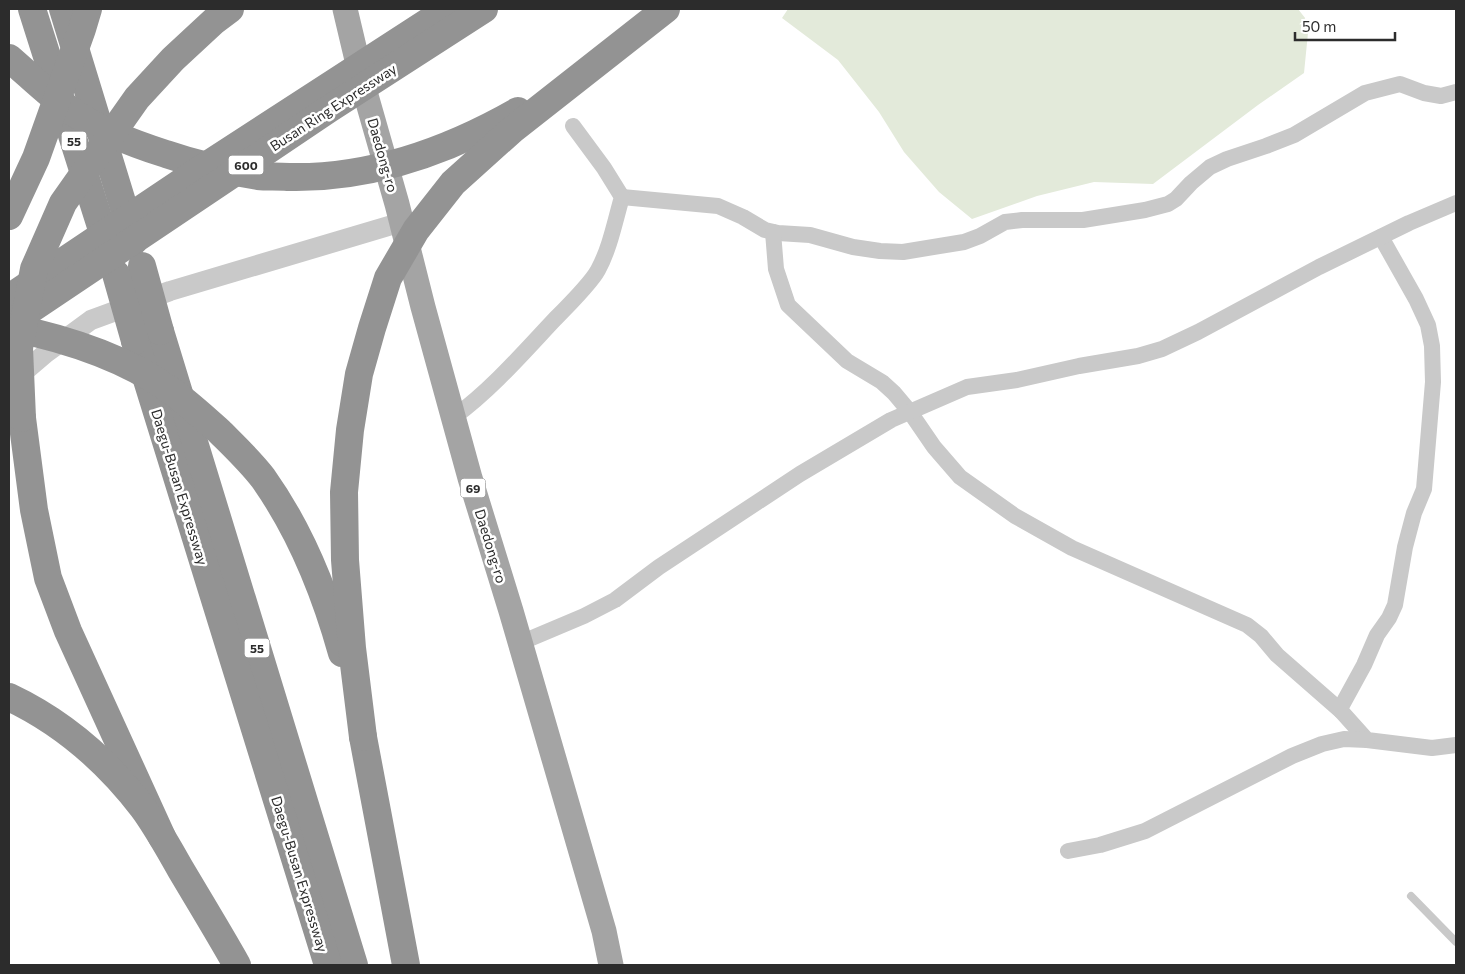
<svg xmlns="http://www.w3.org/2000/svg" width="1465" height="974" viewBox="0 0 1465 974" font-family="Commissioner,sans-serif">
  <style>
    .green { fill: #e3eada }
    .lines { fill: none; stroke-linecap: round; stroke-linejoin: round }
    .service { stroke: #c9c9c9; stroke-width: 8 }
    .minor { stroke: #c9c9c9; stroke-width: 16 }
    .tertiary { stroke: #c9c9c9; stroke-width: 20 }
    .primary { stroke: #a4a4a4; stroke-width: 25 }
    .motorway { stroke: #939393; stroke-width: 28 }
    .motorway-bridge { stroke: #939393; stroke-width: 28 }
    .labels { text-anchor: middle; dominant-baseline: central; stroke-width: 5; stroke-linejoin: round; paint-order: stroke }
    .shield { fill: #fff; stroke: #6b6b6b; stroke-width: 1 }
    .shield-label { font-size: 12px; font-weight: bold; fill: #2c2c2c }
    .street-label { font-size: 14px; fill: #2c2c2c; stroke: #fff }
  </style>
  <rect width="100%" height="100%" fill="#fff"/>
  <path class="green" d="M788,9H1298L1309,23L1304,73L1258,105L1153,184L1094,182L1037,196L972,219L939,192L904,152L879,112L838,60L782,18Z"/>
  <g class="lines">
    <path class="service" d="M1411,896L1456,942"/>
    <g class="minor">
      <path d="M622,197L718,206L743,217L765,230L778,233L810,235L853,247L880,251L903,252L964,242L980,236L1005,222L1022,220H1083L1145,210L1168,204L1176,199L1191,183L1210,167L1227,159L1266,146L1294,135L1365,93L1400,84L1424,93L1441,96L1456,92"/>
      <path d="M773,232L776,269L788,305L847,361L882,382L894,393L910,412L934,447L960,477L1015,516L1072,548L1247,625L1261,636L1277,655L1341,711"/>
      <path d="M1381,237L1416,299L1428,325L1432,346L1433,382L1424,489L1414,513L1405,547L1395,605L1389,618L1377,635L1364,665L1341,707V711L1367,740L1432,748L1456,745"/>
      <path d="M454,417C492,389 523,353 555,319C567,307 591,283 598,270C610,248 615,221 622,197L604,168L573,126"/>
      <path d="M520,643L584,616L615,600L659,567L800,474L891,420L967,387L1017,380L1079,366L1138,356L1162,349L1198,332L1319,267L1409,223L1456,203"/>
      <path d="M1068,851L1100,845L1145,831L1292,756L1322,744L1344,739L1367,740"/>
    </g>
    <path class="tertiary" d="M12,382L46,353L91,320L170,291L402,222"/>
    <path class="primary" d="M345,9L363,85L397,204L423,307L470,478L511,611L604,931L611,965"/>
    <g class="motorway">
      <path d="M32,9L110,255"/>
      <path d="M63,9L134,241"/>
      <path d="M160,331L354,965"/>
      <path d="M135,341L328,965"/>
      <path d="M22,418L34,510L48,578L68,631L162,837"/>
      <path d="M9,697C62,722 107,761 143,808C157,827 169,849 181,870C200,902 219,933 237,965"/>
      <path d="M363,737L406,965"/>
    </g>
    <g class="motorway-bridge">
      <path d="M9,58C30,76 50,96 73,112C100,131 134,144 166,154C195,164 226,171 258,176C267,177 278,176 288,177C370,179 448,151 518,111"/>
      <path d="M9,216L36,158L82,29L88,9"/>
      <path d="M142,266L160,331"/>
      <path d="M116,274L135,341"/>
      <path d="M9,298L201,169L448,9"/>
      <path d="M9,324L329,109L484,9"/>
      <path d="M9,327C63,338 124,357 170,390C187,402 203,417 219,431C234,446 250,461 263,478C300,530 325,592 342,653"/>
      <path d="M22,418L19,348L34,269L63,203L137,98L173,59L214,21L230,9"/>
      <path d="M363,737L352,648L345,560L344,492L350,430L359,374L372,328L388,278L416,230L453,183L512,130L666,9"/>
    </g>
  </g>
  <g class="labels">
    <g class="shield">
      <rect x="61.5" y="131.5" width="25" height="19" rx="4"/>
      <rect x="228.5" y="155.5" width="35" height="19" rx="4"/>
      <rect x="460.5" y="478.5" width="25" height="19" rx="4"/>
      <rect x="244.5" y="638.5" width="25" height="19" rx="4"/>
    </g>
    <g class="shield-label">
      <text x="74" y="141">55</text>
      <text x="246" y="165">600</text>
      <text x="473" y="488">69</text>
      <text x="257" y="648">55</text>
    </g>
    <g class="street-label">
      <text transform="translate(333 107) rotate(-33)">Busan Ring Expressway</text>
      <text transform="translate(383 155) rotate(74)">Daedong-ro</text>
      <text transform="translate(180 487) rotate(73)">Daegu-Busan Expressway</text>
      <text transform="translate(491 546) rotate(73)">Daedong-ro</text>
      <text transform="translate(300 874) rotate(73)">Daegu-Busan Expressway</text>
    </g>
  </g>
  <rect width="1465" height="974" fill="none" stroke="#2c2c2c" stroke-width="20"/>
  <path d="M1295 32v8h100v-8" fill="none" stroke="#2c2c2c" stroke-width="2.5"/>
  <text x="1302" y="32" font-size="15" fill="#2c2c2c" stroke="#ffffff" stroke-width="4" paint-order="stroke">50 m</text>
</svg>
